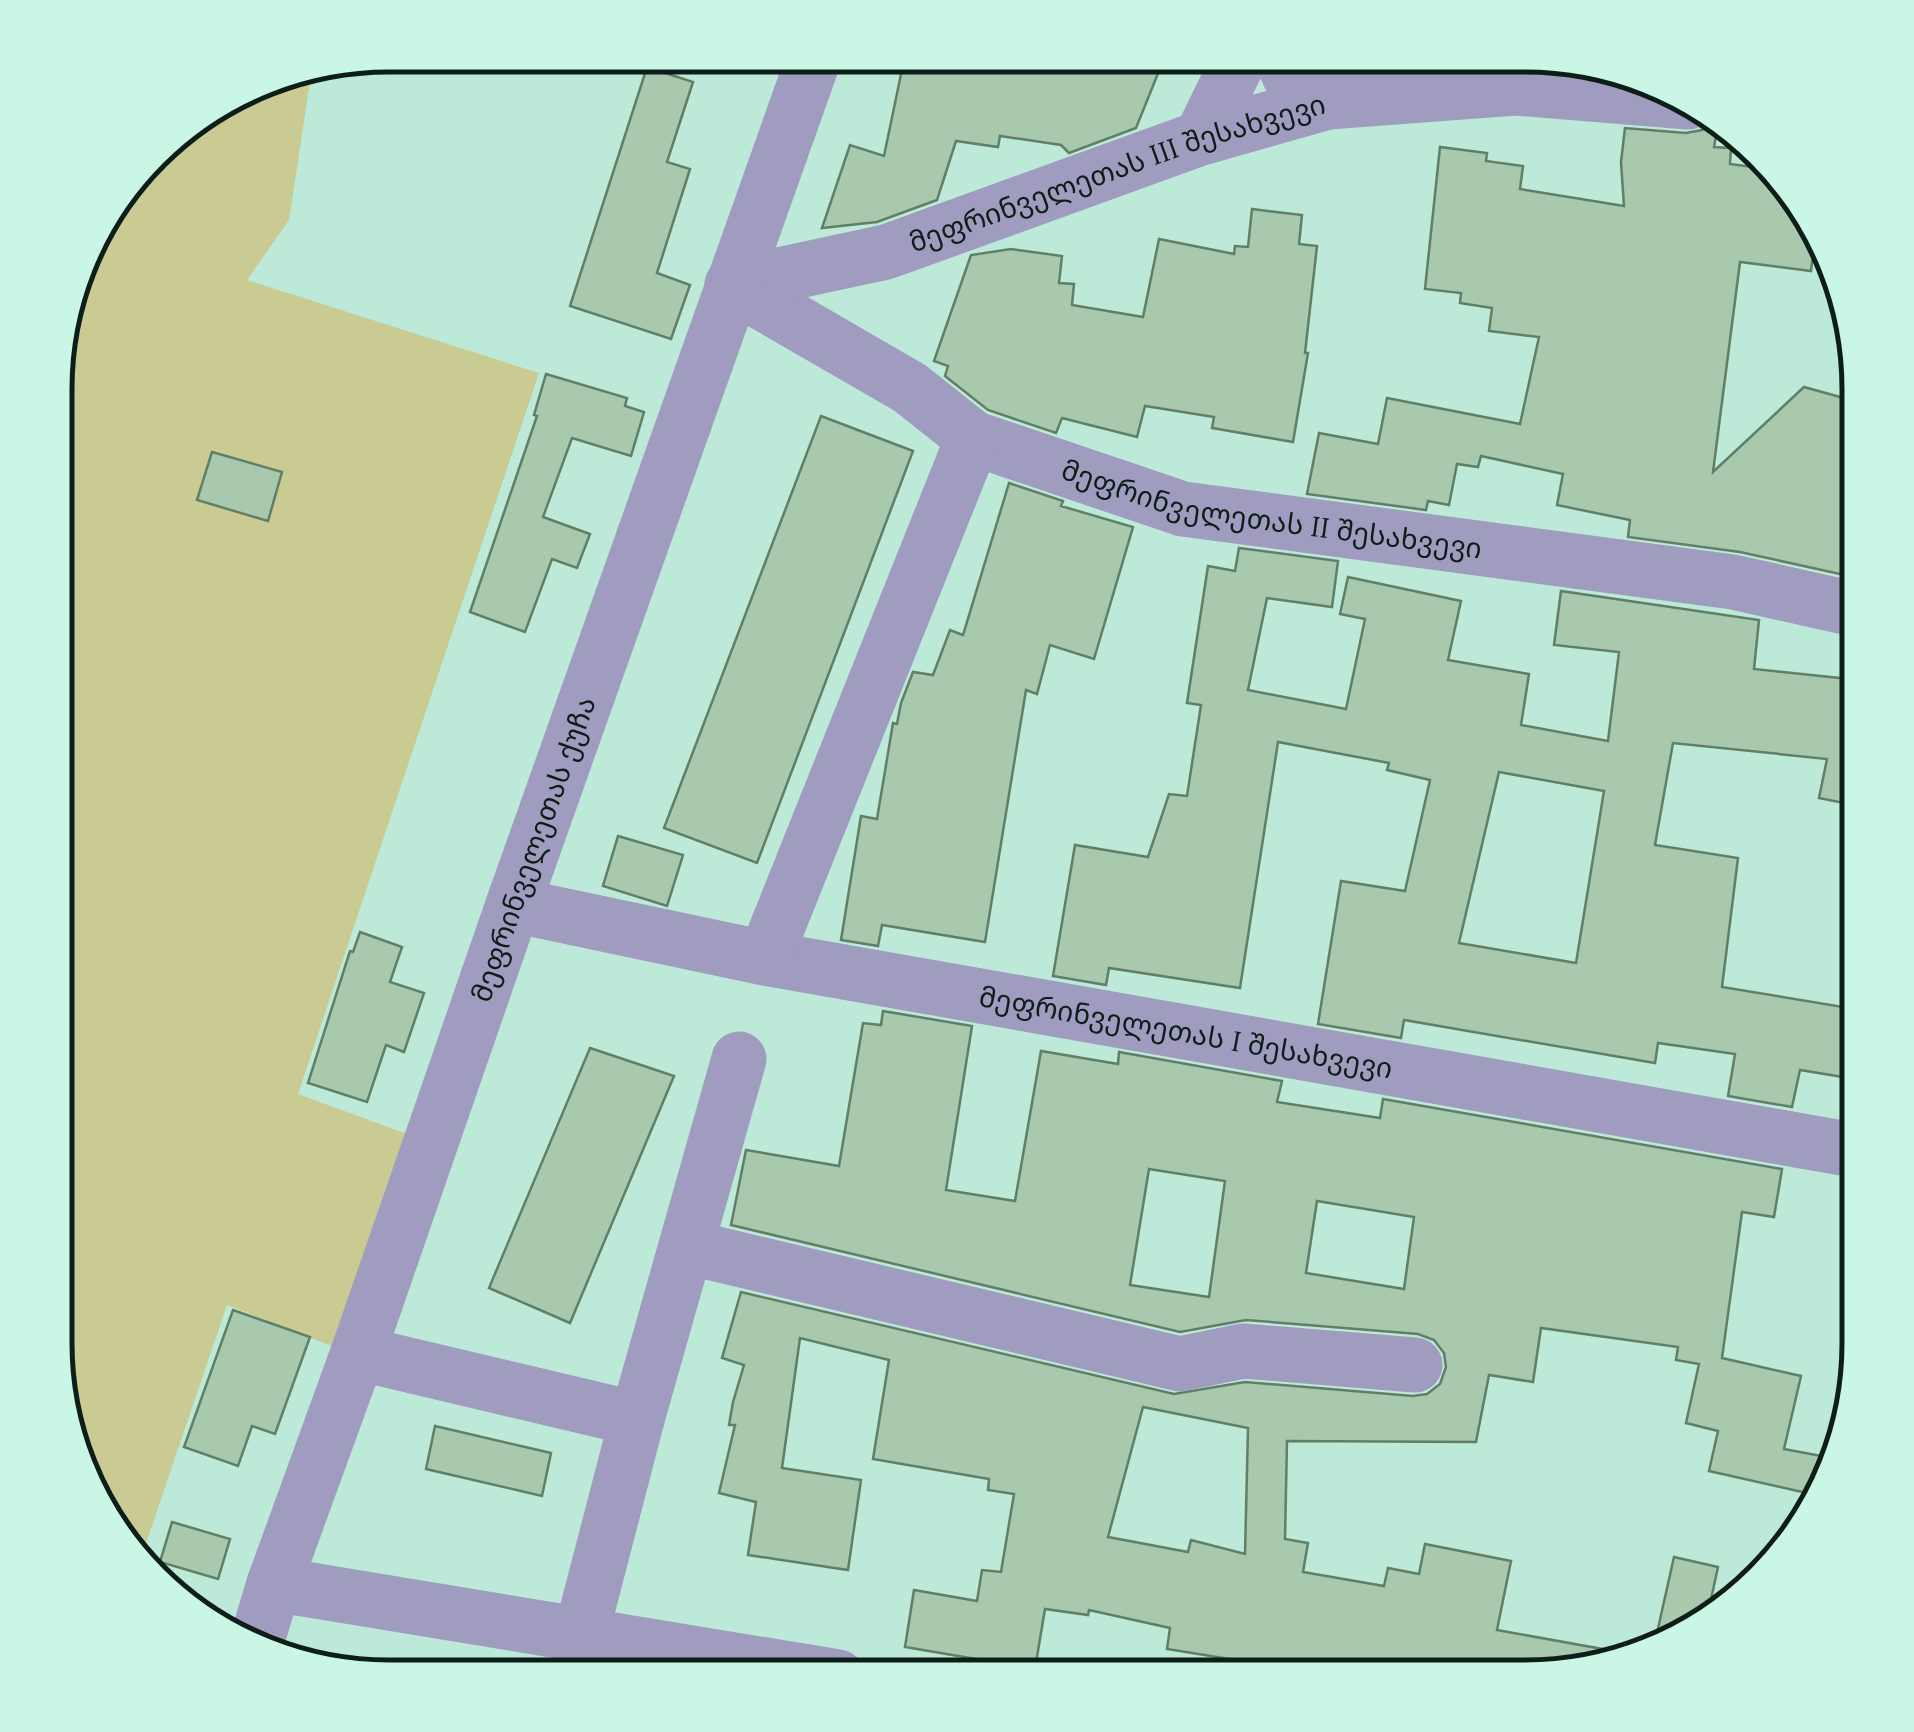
<svg xmlns="http://www.w3.org/2000/svg" width="1914" height="1732" viewBox="0 0 1914 1732" font-family="Lora,'Noto Sans Georgian',serif">
  <style>
    .green { fill: #c9cb93 }
    .building { fill: #a8c9ad; stroke: #607f66; stroke-width: 2.5; fill-rule: evenodd }
    .lines { fill: none; stroke-linecap: round; stroke-linejoin: round }
    .minor { stroke: #a09cbf; stroke-width: 55 }
    .labels { text-anchor: middle; dominant-baseline: central; stroke-width: 10; stroke-linejoin: round; paint-order: stroke }
    .street-label { font-size: 28px; fill: #0d1e18; stroke: #c9f6e5 }
    .rim { fill: none; stroke: #0d1e18; stroke-width: 5 }
  </style>
  <rect width="100%" height="100%" fill="#bce9d8"/>
  <path class="green" d="M312,68L289,220L247,280L539,373L298,1094L407,1134L337,1348L227,1305L139,1564L80,1470L56,1363L61,325L100,223L170,138L282,73Z"/>
  <g class="building">
    <path d="M905,55H1050L1165,56L1136,128L1069,153L1061,145L1000,136L998,147L956,141L937,200L877,222L822,228L850,145L884,156Z"/>
    <path d="M647,67L693,82L667,162L690,169L657,273L690,285L671,339L570,306Z"/>
    <path d="M1713,121L1718,124L1714,147L1731,148L1730,164L1776,170L1816,233L1811,271L1740,262L1713,472L1804,387L1858,402V578L1740,552L1628,537L1630,520L1557,505L1563,474L1481,456L1478,467L1457,464L1449,505L1428,501L1426,510L1307,494L1319,433L1378,444L1387,398L1520,424L1539,337L1489,331L1492,308L1460,303L1461,293L1425,289L1440,147L1487,153L1486,161L1523,166L1520,189L1624,206L1621,162L1625,128L1686,133L1702,130Z"/>
    <path d="M1252,209L1302,215L1299,244L1317,246L1305,353H1308L1293,442L1212,428L1214,417L1145,406L1137,437L1062,418L1056,433L988,410L945,376L948,366L934,361L971,255L1011,249L1062,256L1059,283L1074,284L1072,305L1143,317L1159,239L1234,254L1235,246L1248,247Z"/>
    <path d="M546,374L627,398L625,406L644,412L631,456L572,438L543,517L590,534L577,568L552,559L525,632L470,612L537,416L534,415Z"/>
    <path d="M821,416L913,451L757,863L664,828Z"/>
    <path d="M212,452L282,472L268,521L197,500Z"/>
    <path d="M1009,483L1063,501L1061,506L1133,527L1094,659L1050,645L1037,694L1026,690L985,942L882,925L878,946L841,940L861,816L877,819L893,723L897,724L901,703L913,672L933,675L950,630L963,635Z"/>
    <path d="M1239,548L1338,561L1332,607L1267,598L1248,690L1346,709L1365,619L1340,614L1348,577L1461,601L1448,660L1529,674L1521,725L1608,741L1619,652L1554,645L1561,591L1759,620L1754,669L1858,680L1859,806L1819,798L1827,759L1673,743L1655,845L1738,858L1722,987L1855,1009L1843,1077L1800,1070L1792,1107L1728,1096L1735,1054L1658,1043L1655,1063L1404,1020L1401,1038L1318,1024L1341,881L1405,891L1430,780L1387,770L1389,763L1278,742L1240,988L1109,968L1106,985L1053,976L1075,845L1148,857L1169,794L1187,796L1201,705L1187,703L1208,566L1235,571ZM1499,772L1604,791L1576,963L1459,943Z"/>
    <path d="M618,836L683,855L667,906L603,886Z"/>
    <path d="M360,932L402,947L390,982L424,993L404,1052L386,1045L367,1102L308,1083L350,951L353,952Z"/>
    <path d="M883,1011L972,1026L946,1190L1015,1201L1041,1051L1118,1064L1119,1052L1282,1081L1277,1102L1380,1118L1383,1099L1782,1169L1774,1217L1742,1212L1722,1358L1801,1376L1784,1449L1832,1458L1825,1490L1820,1496L1709,1471L1718,1431L1686,1423L1699,1364L1676,1360L1678,1347L1541,1328L1533,1382L1489,1375L1476,1442L1287,1441L1285,1539L1308,1543L1303,1572L1384,1586L1388,1568L1419,1574L1425,1544L1511,1561L1497,1630L1636,1655L1545,1676H1335L1167,1649L1170,1628L1089,1610L1088,1615L1045,1609L1035,1669L905,1647L914,1590L977,1601L982,1570L1001,1572L1014,1494L988,1490L989,1479L873,1459L889,1360L800,1338L782,1468L861,1480L848,1570L748,1555L756,1502L719,1493L735,1425H729L733,1402L744,1365L722,1358L741,1292L1174,1394L1245,1382L1413,1396L1427,1394L1440,1384L1446,1367L1444,1353L1434,1340L1418,1334L1246,1320L1180,1332L731,1225L746,1150L839,1166L863,1023L881,1025ZM1149,1169L1225,1181L1209,1297L1130,1285ZM1317,1201L1414,1217L1404,1289L1306,1273ZM1143,1407L1248,1428L1245,1554L1191,1540L1188,1552L1108,1537Z"/>
    <path d="M590,1048L674,1076L570,1323L489,1288Z"/>
    <path d="M233,1310L310,1337L275,1434L252,1426L238,1466L184,1447Z"/>
    <path d="M435,1426L551,1453L542,1496L426,1469Z"/>
    <path d="M172,1522L230,1539L218,1579L160,1562Z"/>
    <path d="M1674,1557L1718,1567L1707,1618L1653,1651Z"/>
  </g>
  <g class="lines">
    <g class="minor">
      <path d="M1281,56L1290,77L1328,102"/>
      <path d="M1201,138L1241,56"/>
      <path id="s1" d="M732,285L910,388L973,438L1183,509L1733,582L1858,610"/>
      <path id="s2" d="M732,285L886,252L1201,138L1328,102L1515,88L1688,102"/>
      <path id="s3" d="M513,905L765,958L1859,1151"/>
      <path d="M765,958L973,438"/>
      <path d="M687,1247L1180,1364L1243,1351L1415,1365"/>
      <path d="M358,1353L637,1419"/>
      <path d="M274,1584L838,1677"/>
      <path d="M581,1634L637,1419L739,1059"/>
      <path id="s4" d="M255,1647L274,1584L358,1353L513,905L815,55"/>
    </g>
  </g>
  <g class="labels">
    <g class="street-label">
      <text stroke="none"><textPath href="#s2" startOffset="402">მეფრინველეთას III შესახვევი</textPath></text>
      <text stroke="none"><textPath href="#s1" startOffset="595">მეფრინველეთას II შესახვევი</textPath></text>
      <text stroke="none"><textPath href="#s4" startOffset="845">მეფრინველეთას ქუჩა</textPath></text>
      <text stroke="none"><textPath href="#s3" startOffset="685">მეფრინველეთას I შესახვევი</textPath></text>
    </g>
  </g>
  <path d="M0 0H1914V1732H0ZM389 72H1525A317 317 0 0 1 1842 389V1343A317 317 0 0 1 1525 1660H389A317 317 0 0 1 72 1343V389A317 317 0 0 1 389 72Z" fill="#c9f6e5" fill-rule="evenodd"/>
  <path class="rim" d="M389 72H1525A317 317 0 0 1 1842 389V1343A317 317 0 0 1 1525 1660H389A317 317 0 0 1 72 1343V389A317 317 0 0 1 389 72Z"/>
</svg>
